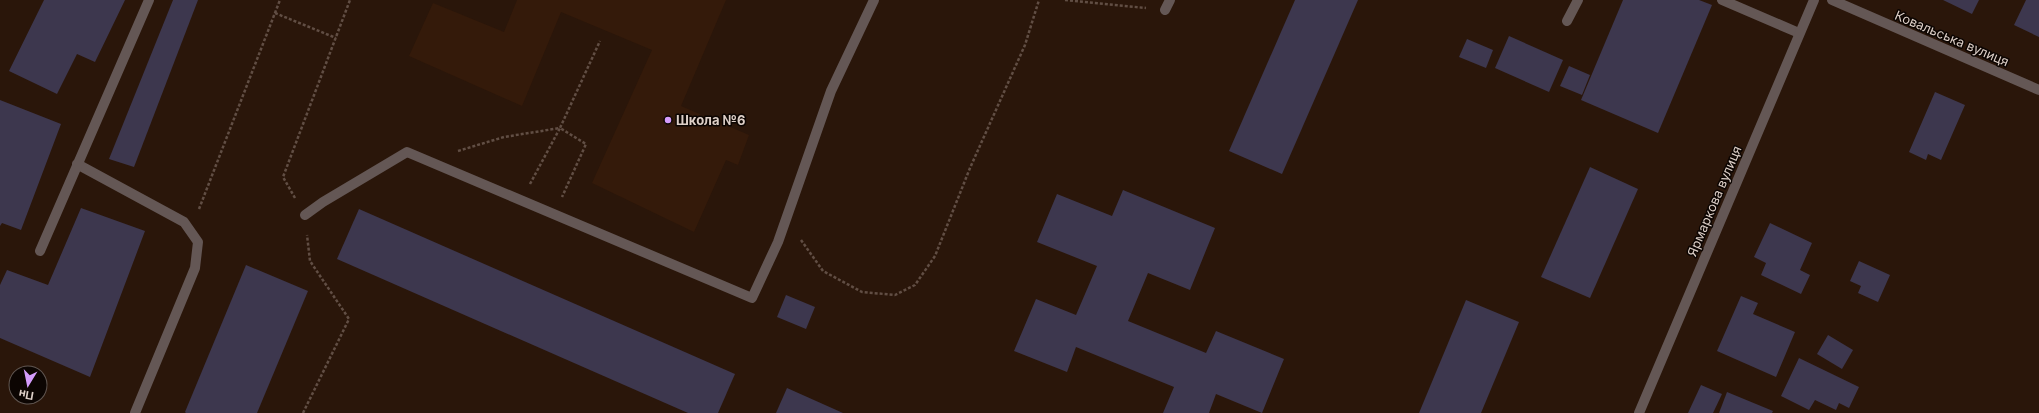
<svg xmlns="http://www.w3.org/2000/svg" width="2039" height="413" viewBox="0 0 2039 413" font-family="Inter,sans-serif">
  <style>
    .built { fill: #341a0a }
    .building { fill: #3d374e }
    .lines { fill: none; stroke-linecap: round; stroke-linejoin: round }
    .path { stroke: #614e44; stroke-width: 2.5; stroke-dasharray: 3 2; stroke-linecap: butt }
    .minor { stroke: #645755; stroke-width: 10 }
    .poi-dot { fill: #d49cfc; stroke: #0c0502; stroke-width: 1.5 }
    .labels { text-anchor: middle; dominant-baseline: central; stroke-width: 3; stroke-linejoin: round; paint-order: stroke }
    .street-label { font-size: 13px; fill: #ddcfc7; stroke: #0c0502 }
    .poi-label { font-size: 13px; font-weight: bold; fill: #ddcfc7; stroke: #0c0502; text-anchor: start }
  </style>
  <rect width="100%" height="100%" fill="#2a160a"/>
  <path class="built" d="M517,0H726L681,106L749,135L738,165L726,160L694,232L592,183L652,50L561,12L522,106L409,56L433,3L504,32Z"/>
  <g class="building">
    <path d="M44,0H125L95,62L77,54L57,94L9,71Z"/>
    <path d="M173,0H198L134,167L109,159Z"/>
    <path d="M1295,0H1358L1282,174L1229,151Z"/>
    <path d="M1623,0H1699L1712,5L1658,133L1581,100Z"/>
    <path d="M1943,0H1979L1972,14Z"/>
    <path d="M2026,0H2039V37L2014,25Z"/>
    <path d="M1509,36L1563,60L1549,92L1495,68Z"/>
    <path d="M1467,39L1493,50L1486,68L1459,57Z"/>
    <path d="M1569,66L1590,75L1582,95L1560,86Z"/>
    <path d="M1935,92L1965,105L1941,160L1928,154L1926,160L1909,152Z"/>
    <path d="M0,100L61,124L21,230L2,223L0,226Z"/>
    <path d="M1590,167L1638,189L1590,298L1541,277Z"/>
    <path d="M1123,190L1215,228L1190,290L1148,273L1128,321L1206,353L1216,331L1284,359L1262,413L1216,394L1209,413H1163L1174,387L1076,347L1067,372L1014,351L1036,299L1076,315L1097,266L1037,242L1057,194L1112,216Z"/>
    <path d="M81,208L145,231L90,377L0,338V285L7,270L48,285Z"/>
    <path d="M359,209L735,374L718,413H688L337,259Z"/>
    <path d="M1770,223L1812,243L1800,270L1810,275L1801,294L1761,275L1766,263L1754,257Z"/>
    <path d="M1859,261L1890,275L1878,302L1858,293L1861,286L1850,281Z"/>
    <path d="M246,265L308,291L257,413H186L185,412Z"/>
    <path d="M786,295L815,307L806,329L777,317Z"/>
    <path d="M1741,296L1758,303L1753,314L1795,332L1776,377L1717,351Z"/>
    <path d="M1466,300L1519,322L1481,413H1419Z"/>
    <path d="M1828,335L1853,350L1842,369L1817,354Z"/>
    <path d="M1799,358L1859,387L1849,408L1839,403L1836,410L1815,400L1809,410L1781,396Z"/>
    <path d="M1701,385L1722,394L1713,413H1688Z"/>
    <path d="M787,388L843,413H776Z"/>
    <path d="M1727,392L1773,411L1772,413H1719Z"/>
  </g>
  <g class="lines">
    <g class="path">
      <path d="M1065,0L1146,8"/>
      <path d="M275,13L336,38"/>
      <path d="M458,151L504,137L560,128L600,41"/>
      <path d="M530,184L560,128L586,144L562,197"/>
      <path d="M295,198L283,177L350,0"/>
      <path d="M199,209L280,0"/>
      <path d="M801,240L823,271L862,292L895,295L915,285L935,256L970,168L1025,45L1039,0"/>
      <path d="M303,413L349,319L310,261L307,235"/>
    </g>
    <g class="minor">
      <path d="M1722,0L1799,33"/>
      <path d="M1832,0L2039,90"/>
      <path d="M1165,10L1170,0"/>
      <path d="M1567,21L1578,0"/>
      <path d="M77,164L184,222L198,242L195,268L135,413"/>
      <path d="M305,215L323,202L407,152L752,298L778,242L831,91L874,0"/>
      <path d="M40,251L149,0"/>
      <path d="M1639,413L1814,0"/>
    </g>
  </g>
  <circle class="poi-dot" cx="668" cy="120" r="4"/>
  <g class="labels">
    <g class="street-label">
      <text transform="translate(1952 38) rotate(23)">Ковальська вулиця</text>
      <text transform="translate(1714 201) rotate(-67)">Ярмаркова вулиця</text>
    </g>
    <g class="poi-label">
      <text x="676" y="120">Школа №6</text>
    </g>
  </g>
  <g transform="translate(28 385) rotate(190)"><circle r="19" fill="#0c0502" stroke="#605651"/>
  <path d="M0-3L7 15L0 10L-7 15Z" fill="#d49cfc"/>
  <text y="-6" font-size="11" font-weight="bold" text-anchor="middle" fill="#ddcfc7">Пн</text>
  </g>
</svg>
